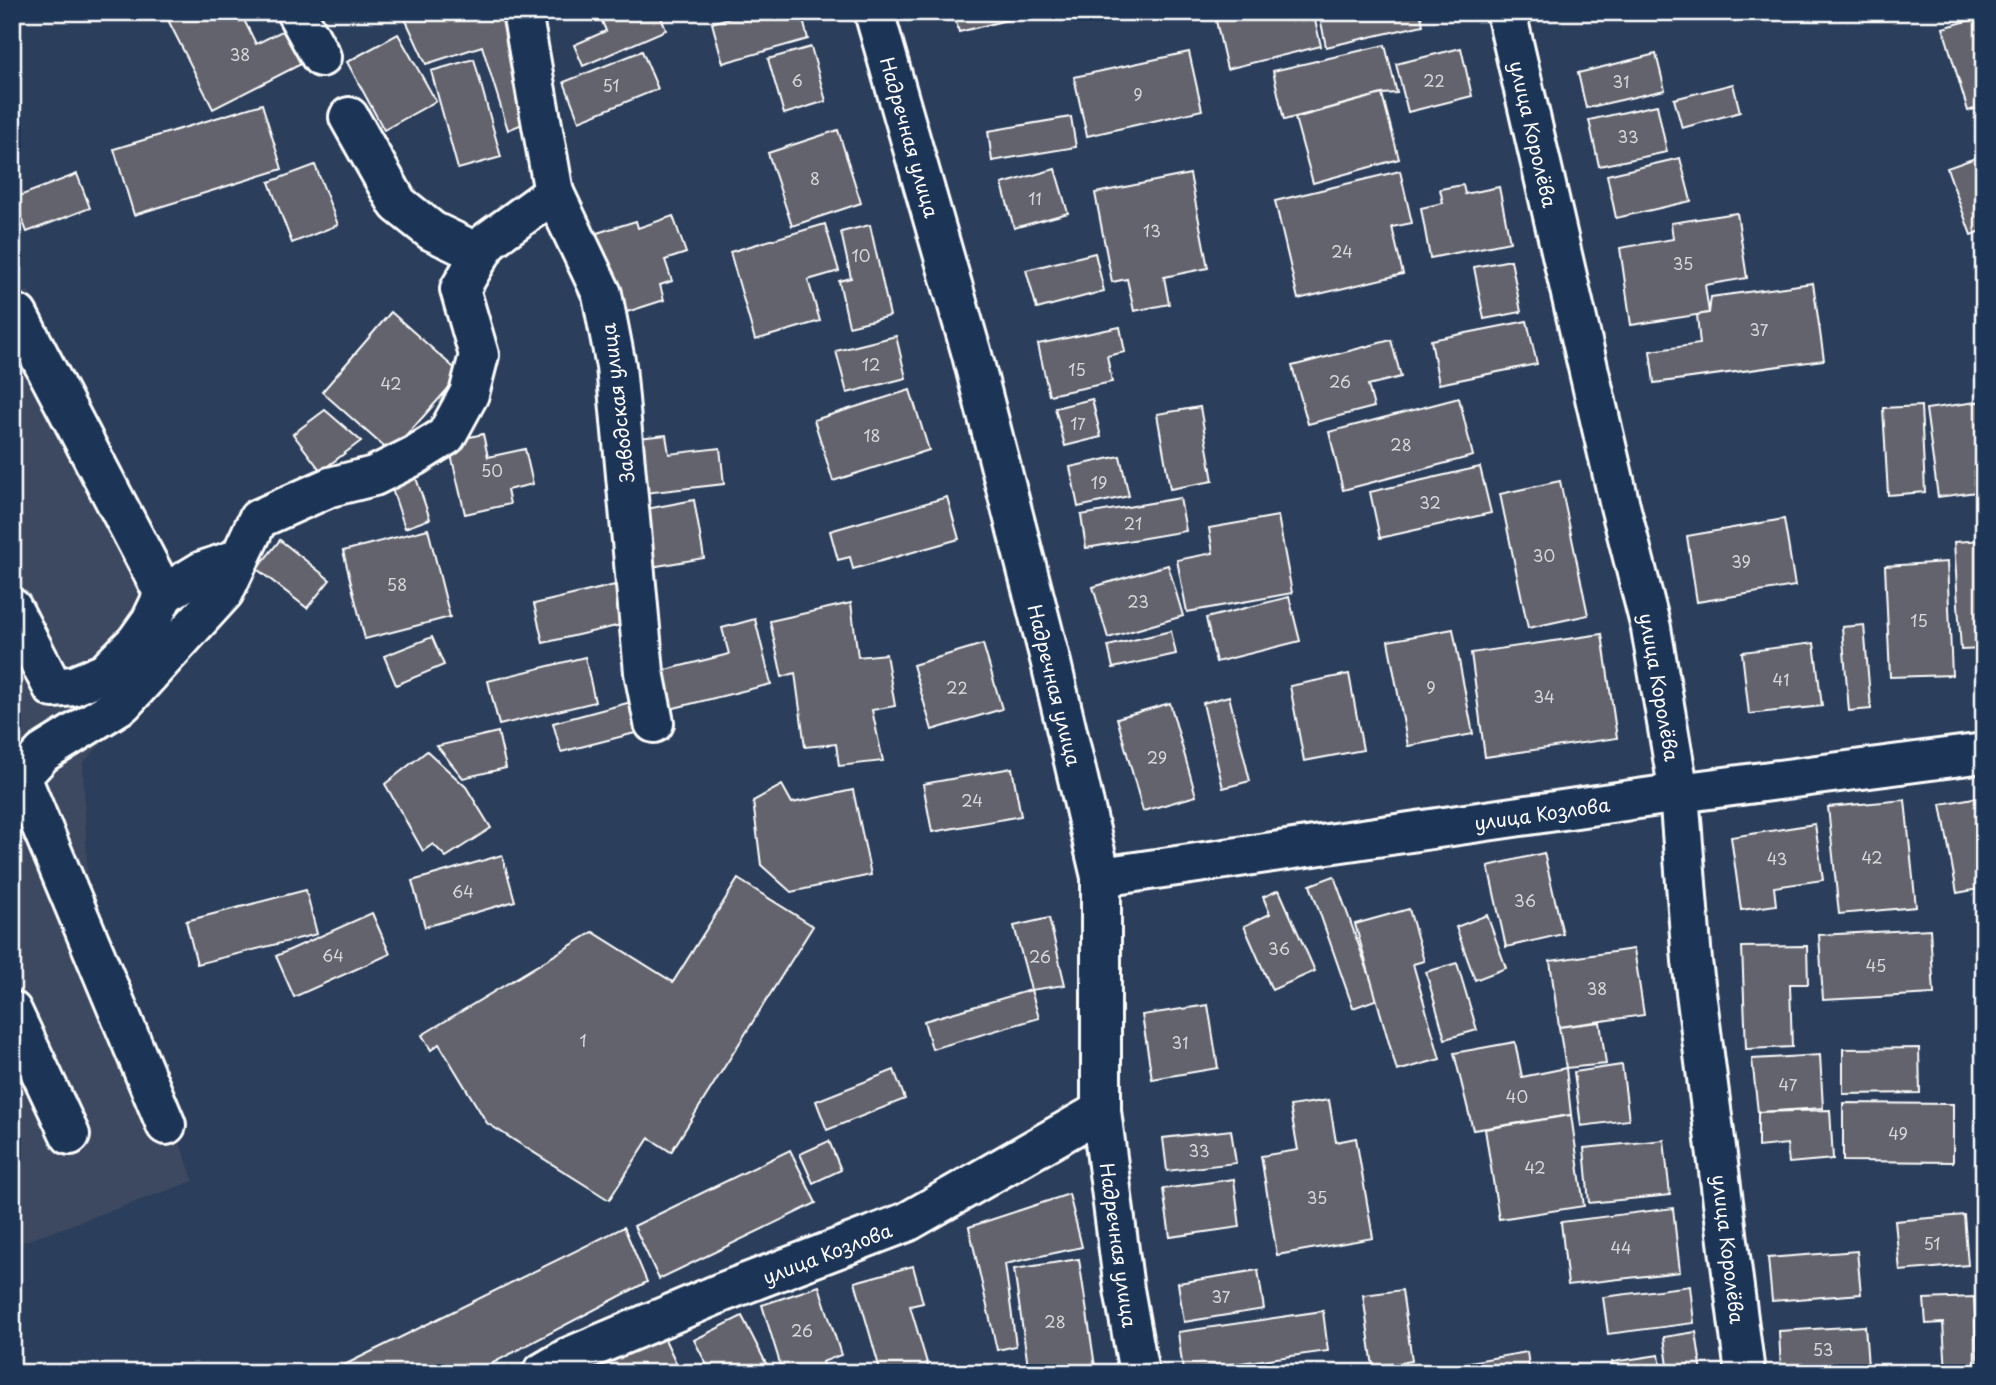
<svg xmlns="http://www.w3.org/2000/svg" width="1996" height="1385" viewBox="0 0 1996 1385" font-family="'Playpen Sans',sans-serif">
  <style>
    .built { fill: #3c4960 }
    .building { fill: #62636c; stroke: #fff; stroke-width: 2 }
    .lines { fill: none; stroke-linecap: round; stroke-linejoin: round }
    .minor-casing { stroke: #fff; stroke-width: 44 }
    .minor { stroke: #1d3557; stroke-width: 38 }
    .labels { text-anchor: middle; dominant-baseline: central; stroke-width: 6; stroke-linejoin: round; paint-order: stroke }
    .number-label { font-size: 16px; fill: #d8d8da }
    .street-label { font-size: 19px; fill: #fff; stroke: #1d3557 }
  </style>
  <rect width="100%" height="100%" fill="#2b3e5b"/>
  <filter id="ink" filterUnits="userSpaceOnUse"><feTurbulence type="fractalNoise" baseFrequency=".0143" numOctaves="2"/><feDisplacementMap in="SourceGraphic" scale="14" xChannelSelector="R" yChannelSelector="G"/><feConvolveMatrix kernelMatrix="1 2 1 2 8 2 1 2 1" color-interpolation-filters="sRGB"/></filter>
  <g filter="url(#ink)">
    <path class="built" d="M28,290L161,550L231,609L83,763L88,885L125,997L194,1181L12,1246V298Z"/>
    <g class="building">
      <path d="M164,12H245L241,14L256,44L284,30L301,64L213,109Z"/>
      <path d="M402,12H501L525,123L508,130L482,46L426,64Z"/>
      <path d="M603,12H659L666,30L583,66L574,45L606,31L599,14Z"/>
      <path d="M749,12H801L808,39L723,63L712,23Z"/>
      <path d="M953,12H1039L959,32Z"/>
      <path d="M1214,12H1313L1321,46L1227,69Z"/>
      <path d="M1319,12H1420L1423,25L1326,47Z"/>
      <path d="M1984,16V106L1968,111L1943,28Z"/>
      <path d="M398,34L436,101L384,130L347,62Z"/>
      <path d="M1385,45L1397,93L1382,94L1284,120L1273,71Z"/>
      <path d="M811,47L826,101L784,114L768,59Z"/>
      <path d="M1461,48L1472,96L1408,112L1396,64Z"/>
      <path d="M642,51L658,89L579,121L564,82Z"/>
      <path d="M1189,52L1202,110L1087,136L1074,77Z"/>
      <path d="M1656,54L1665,90L1586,108L1578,73Z"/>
      <path d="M474,59L501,157L458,169L431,71Z"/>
      <path d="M1733,84L1740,112L1682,128L1674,99Z"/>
      <path d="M1382,94L1399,159L1313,183L1295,118Z"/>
      <path d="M262,104L282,169L134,215L114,149Z"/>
      <path d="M1657,105L1667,152L1599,166L1589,120Z"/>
      <path d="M1071,117L1076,147L992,161L988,131Z"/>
      <path d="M838,130L861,203L792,226L768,153Z"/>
      <path d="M1984,155V230L1971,235L1947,168Z"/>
      <path d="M1680,158L1691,201L1616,218L1607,175Z"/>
      <path d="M315,165L338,225L292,243L269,182Z"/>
      <path d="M1055,169L1068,213L1014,228L1002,184Z"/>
      <path d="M1400,171L1412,223L1392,227L1403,274L1298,299L1275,201Z"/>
      <path d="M77,174L90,208L27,232L14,198Z"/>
      <path d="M1190,174L1208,268L1164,277L1169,304L1134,311L1127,279L1112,282L1095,193Z"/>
      <path d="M1463,185L1465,194L1499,187L1510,242L1430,258L1421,208L1443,203L1440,189Z"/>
      <path d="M1737,213L1747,278L1705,285L1709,313L1631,325L1620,248L1673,239L1671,223Z"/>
      <path d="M673,216L686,253L665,260L672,281L660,285L664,300L624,313L597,233L636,221L638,228Z"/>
      <path d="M825,224L839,271L808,280L820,321L755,340L730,252Z"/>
      <path d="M870,225L890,316L849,326L839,281L851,278L841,232Z"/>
      <path d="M1095,253L1104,291L1037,309L1026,270Z"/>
      <path d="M1511,260L1521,312L1484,319L1474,267Z"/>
      <path d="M1813,283L1824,360L1654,383L1650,351L1700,344L1697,315L1709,313L1711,297Z"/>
      <path d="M391,312L461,374L391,453L322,392Z"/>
      <path d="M1527,321L1537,364L1439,384L1431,340Z"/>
      <path d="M1120,327L1125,352L1107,356L1112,382L1049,395L1038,344Z"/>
      <path d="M896,336L906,378L847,393L836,351Z"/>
      <path d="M1391,340L1401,377L1368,385L1374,407L1308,424L1292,366Z"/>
      <path d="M910,390L929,450L833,481L814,420Z"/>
      <path d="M1459,398L1473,456L1343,490L1329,432Z"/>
      <path d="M1092,399L1101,437L1065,446L1055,408Z"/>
      <path d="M1984,401V491L1938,497L1926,409Z"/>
      <path d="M1921,406L1925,492L1888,495L1883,408Z"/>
      <path d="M1200,407L1213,481L1170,489L1157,414Z"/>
      <path d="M325,410L361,441L321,471L293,434Z"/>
      <path d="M483,434L488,457L525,449L533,484L507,490L510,504L465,514L448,442Z"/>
      <path d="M666,435L669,454L720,448L724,484L645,493L638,438Z"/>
      <path d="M1120,456L1129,496L1078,507L1070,467Z"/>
      <path d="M1480,467L1491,513L1380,538L1370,492Z"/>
      <path d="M414,472L430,519L405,528L389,480Z"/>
      <path d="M1560,481L1588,615L1528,628L1500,494Z"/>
      <path d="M947,497L959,539L853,569L850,557L838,560L830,531Z"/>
      <path d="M1180,498L1186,531L1086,548L1081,515Z"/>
      <path d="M694,500L704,558L651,567L641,510Z"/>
      <path d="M1278,516L1292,593L1187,612L1177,560L1213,553L1209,528Z"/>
      <path d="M1784,519L1795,586L1697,602L1687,536Z"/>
      <path d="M428,529L450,617L365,639L343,551Z"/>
      <path d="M280,540L330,580L307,608L257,569Z"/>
      <path d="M1984,540V649L1961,650L1954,542Z"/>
      <path d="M1947,562L1952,675L1890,677L1885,566Z"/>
      <path d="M1168,565L1183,616L1108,638L1093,587Z"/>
      <path d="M615,585L625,624L543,643L534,604Z"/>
      <path d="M1289,597L1300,641L1216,662L1206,618Z"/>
      <path d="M851,603L858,657L886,654L895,706L872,710L883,761L839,766L836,744L805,747L795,673L782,677L770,621Z"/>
      <path d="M755,619L771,684L666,710L657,672L729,654L722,628Z"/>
      <path d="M1864,625L1871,709L1849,711L1842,627Z"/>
      <path d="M1453,629L1473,734L1408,746L1388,641Z"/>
      <path d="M1171,631L1176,654L1113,668L1108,646Z"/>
      <path d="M1602,634L1617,738L1485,757L1471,653Z"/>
      <path d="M432,637L444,665L396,685L384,656Z"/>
      <path d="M1814,643L1822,706L1749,714L1742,652Z"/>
      <path d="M983,644L1002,709L932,730L913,665Z"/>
      <path d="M585,657L595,702L499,725L488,681Z"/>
      <path d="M1349,674L1363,750L1304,761L1290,686Z"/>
      <path d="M1229,696L1250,781L1223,788L1203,703Z"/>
      <path d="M631,702L639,732L561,752L553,723Z"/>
      <path d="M1170,703L1196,796L1143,811L1117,718Z"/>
      <path d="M498,732L506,768L463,778L437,746Z"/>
      <path d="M427,751L466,787L491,828L446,857L433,844L423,851L385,784Z"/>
      <path d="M1012,768L1021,816L932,832L923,784Z"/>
      <path d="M782,785L792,803L853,790L871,875L791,892L761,865L753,801Z"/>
      <path d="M1984,796V888L1957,893L1941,804Z"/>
      <path d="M1905,800L1916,907L1839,914L1828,807Z"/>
      <path d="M1815,824L1823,880L1774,887L1776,905L1741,910L1731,837Z"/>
      <path d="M1544,853L1563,934L1506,947L1488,866Z"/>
      <path d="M502,855L515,901L425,927L412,881Z"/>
      <path d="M1334,876L1378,999L1353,1008L1310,885Z"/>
      <path d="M738,879L813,926L671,1152L649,1138L609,1200L487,1123L439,1044L431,1050L422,1035L593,932L673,982Z"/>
      <path d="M306,890L317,934L197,964L186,921Z"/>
      <path d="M1279,890L1315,971L1272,990L1244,926L1270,914L1263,897Z"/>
      <path d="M1409,909L1424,961L1413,964L1440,1059L1397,1071L1355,924Z"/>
      <path d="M372,913L390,954L294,997L276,956Z"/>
      <path d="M1487,915L1506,968L1475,980L1456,927Z"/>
      <path d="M1049,918L1065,985L1031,990L1014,926Z"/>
      <path d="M1930,929L1934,994L1823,1000L1819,935Z"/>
      <path d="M1807,946L1808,984H1790L1792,1047L1746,1049L1742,947Z"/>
      <path d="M1634,949L1644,1015L1559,1027L1550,961Z"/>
      <path d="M1457,963L1477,1030L1445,1039L1426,972Z"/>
      <path d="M1031,990L1039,1018L932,1049L924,1021Z"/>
      <path d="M1208,1005L1218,1068L1152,1079L1142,1015Z"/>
      <path d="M1600,1022L1606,1064L1566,1068L1559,1027Z"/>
      <path d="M1515,1042L1522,1077L1566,1068L1571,1115L1473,1130L1454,1053Z"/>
      <path d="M1919,1048L1920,1093L1843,1094V1049Z"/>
      <path d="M1820,1055L1823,1108L1758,1112L1752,1059Z"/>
      <path d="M1622,1065L1629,1120L1581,1126L1574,1072Z"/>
      <path d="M894,1070L905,1099L827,1130L816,1101Z"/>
      <path d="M1329,1100L1336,1142L1356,1138L1373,1238L1277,1255L1261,1156L1298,1150L1290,1106Z"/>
      <path d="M1843,1103L1953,1104V1162L1843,1161Z"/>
      <path d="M1830,1110L1833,1159L1789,1163L1787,1144L1758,1147V1112Z"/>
      <path d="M1571,1115L1584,1206L1499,1219L1485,1129Z"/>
      <path d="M1231,1130L1236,1163L1167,1171L1163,1138Z"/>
      <path d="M1664,1140L1670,1195L1589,1203L1584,1148Z"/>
      <path d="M829,1141L841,1170L813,1183L800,1154Z"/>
      <path d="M790,1150L816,1203L659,1279L634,1226Z"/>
      <path d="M1234,1179L1240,1227L1170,1237L1163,1189Z"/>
      <path d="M1069,1194L1082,1247L1005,1264L1016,1346L997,1350L969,1227Z"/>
      <path d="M1673,1208L1680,1272L1568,1285L1561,1222Z"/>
      <path d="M1964,1215L1968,1265L1900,1271L1895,1221Z"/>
      <path d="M624,1227L647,1282L474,1373H328Z"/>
      <path d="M1857,1251L1861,1294L1772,1301L1768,1258Z"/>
      <path d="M1079,1259L1096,1373H1029L1014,1269Z"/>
      <path d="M913,1266L923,1303L910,1306L930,1373H881L855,1282Z"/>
      <path d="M1258,1270L1264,1309L1184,1322L1178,1283Z"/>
      <path d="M819,1286L841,1355L822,1362L825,1373H783L762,1305Z"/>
      <path d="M1690,1286L1694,1323L1608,1334L1603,1297Z"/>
      <path d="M1402,1290L1412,1361L1373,1367L1363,1295Z"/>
      <path d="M1974,1297L1978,1373H1946L1943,1323L1926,1324L1924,1299Z"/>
      <path d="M1323,1311L1328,1351L1183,1371L1178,1332Z"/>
      <path d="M742,1316L771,1373H711L694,1340Z"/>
      <path d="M1865,1326L1868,1366L1781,1371L1779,1331Z"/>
      <path d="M1696,1332L1702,1373H1669L1664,1337Z"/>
      <path d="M662,1333L681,1373H581Z"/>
      <path d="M1527,1352L1530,1373H1466L1464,1363Z"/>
      <path d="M1659,1355L1662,1373H1613L1612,1362Z"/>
    </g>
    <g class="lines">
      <g class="minor-casing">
        <g id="minor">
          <path d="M296,12L321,57"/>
          <path d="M522,12L554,193L602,294L616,366L644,672L654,723"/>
          <path d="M874,12L971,351L1051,663L1101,877V1111L1124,1289L1139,1373"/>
          <path d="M1506,12L1620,506L1651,628L1679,793L1692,961L1745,1373"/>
          <path d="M349,117L398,204L432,231L480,254"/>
          <path d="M18,315L164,594L202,571L240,558"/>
          <path d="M12,608L53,688L73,686L105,673L136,642L151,621L164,594"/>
          <path d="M1101,877L1679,793L1984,753"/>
          <path d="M12,1011L70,1135"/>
          <path d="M166,1125L21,777L43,753L123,703L224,592L258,519L330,487L374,476L414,456L446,436L469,394L479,355L460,289L488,241L554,193"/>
          <path d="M542,1373L569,1357L723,1292L907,1222L1101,1111"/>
        </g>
      </g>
      <use href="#minor" class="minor"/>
    </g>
  </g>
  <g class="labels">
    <g class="number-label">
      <text x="240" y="54">38</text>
      <text x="797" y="80">6</text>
      <text x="1434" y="80">22</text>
      <text x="1621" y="81">31</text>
      <text x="611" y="85">51</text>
      <text x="1138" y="94">9</text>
      <text x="1628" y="136">33</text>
      <text x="815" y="178">8</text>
      <text x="1035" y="198">11</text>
      <text x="1152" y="230">13</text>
      <text x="1342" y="251">24</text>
      <text x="861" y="255">10</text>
      <text x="1683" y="263">35</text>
      <text x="1759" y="329">37</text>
      <text x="871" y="364">12</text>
      <text x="1077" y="369">15</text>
      <text x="1340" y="381">26</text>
      <text x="391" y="383">42</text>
      <text x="1078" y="423">17</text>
      <text x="872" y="435">18</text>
      <text x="1401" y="444">28</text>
      <text x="492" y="470">50</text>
      <text x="1099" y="482">19</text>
      <text x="1430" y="502">32</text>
      <text x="1133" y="523">21</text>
      <text x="1544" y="555">30</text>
      <text x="1741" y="561">39</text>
      <text x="397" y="584">58</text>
      <text x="1138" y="601">23</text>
      <text x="1919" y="620">15</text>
      <text x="1781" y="679">41</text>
      <text x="957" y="687">22</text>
      <text x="1431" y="687">9</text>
      <text x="1544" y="696">34</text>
      <text x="1157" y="757">29</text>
      <text x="972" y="800">24</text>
      <text x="1872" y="857">42</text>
      <text x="1777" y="858">43</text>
      <text x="463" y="891">64</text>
      <text x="1525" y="900">36</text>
      <text x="1279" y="948">36</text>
      <text x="333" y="955">64</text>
      <text x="1040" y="956">26</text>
      <text x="1876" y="965">45</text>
      <text x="1597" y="988">38</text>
      <text x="583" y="1040">1</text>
      <text x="1180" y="1042">31</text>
      <text x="1788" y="1084">47</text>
      <text x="1517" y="1096">40</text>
      <text x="1898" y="1133">49</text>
      <text x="1199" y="1150">33</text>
      <text x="1535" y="1167">42</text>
      <text x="1317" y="1197">35</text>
      <text x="1932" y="1243">51</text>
      <text x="1621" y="1247">44</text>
      <text x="1221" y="1296">37</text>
      <text x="1055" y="1321">28</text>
      <text x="802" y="1330">26</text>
      <text x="1823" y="1349">53</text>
    </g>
    <g class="street-label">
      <text transform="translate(1534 134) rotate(77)">улица Королёва</text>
      <text transform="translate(910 137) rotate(74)">Надречная улица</text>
      <text transform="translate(617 403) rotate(-97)">Заводская улица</text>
      <text transform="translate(1055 685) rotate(76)">Надречная улица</text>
      <text transform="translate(1660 687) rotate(80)">улица Королёва</text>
      <text transform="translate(1542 813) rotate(-8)">улица Козлова</text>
      <text transform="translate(1119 1245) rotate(82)">Надречная улица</text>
      <text transform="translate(1729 1249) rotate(83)">улица Королёва</text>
      <text transform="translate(827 1253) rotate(-21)">улица Козлова</text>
    </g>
  </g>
  <rect width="1996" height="1385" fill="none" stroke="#1d3557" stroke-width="42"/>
  <rect x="21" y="21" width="1954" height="1343" fill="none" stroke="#fff" stroke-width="2.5" filter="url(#ink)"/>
</svg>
